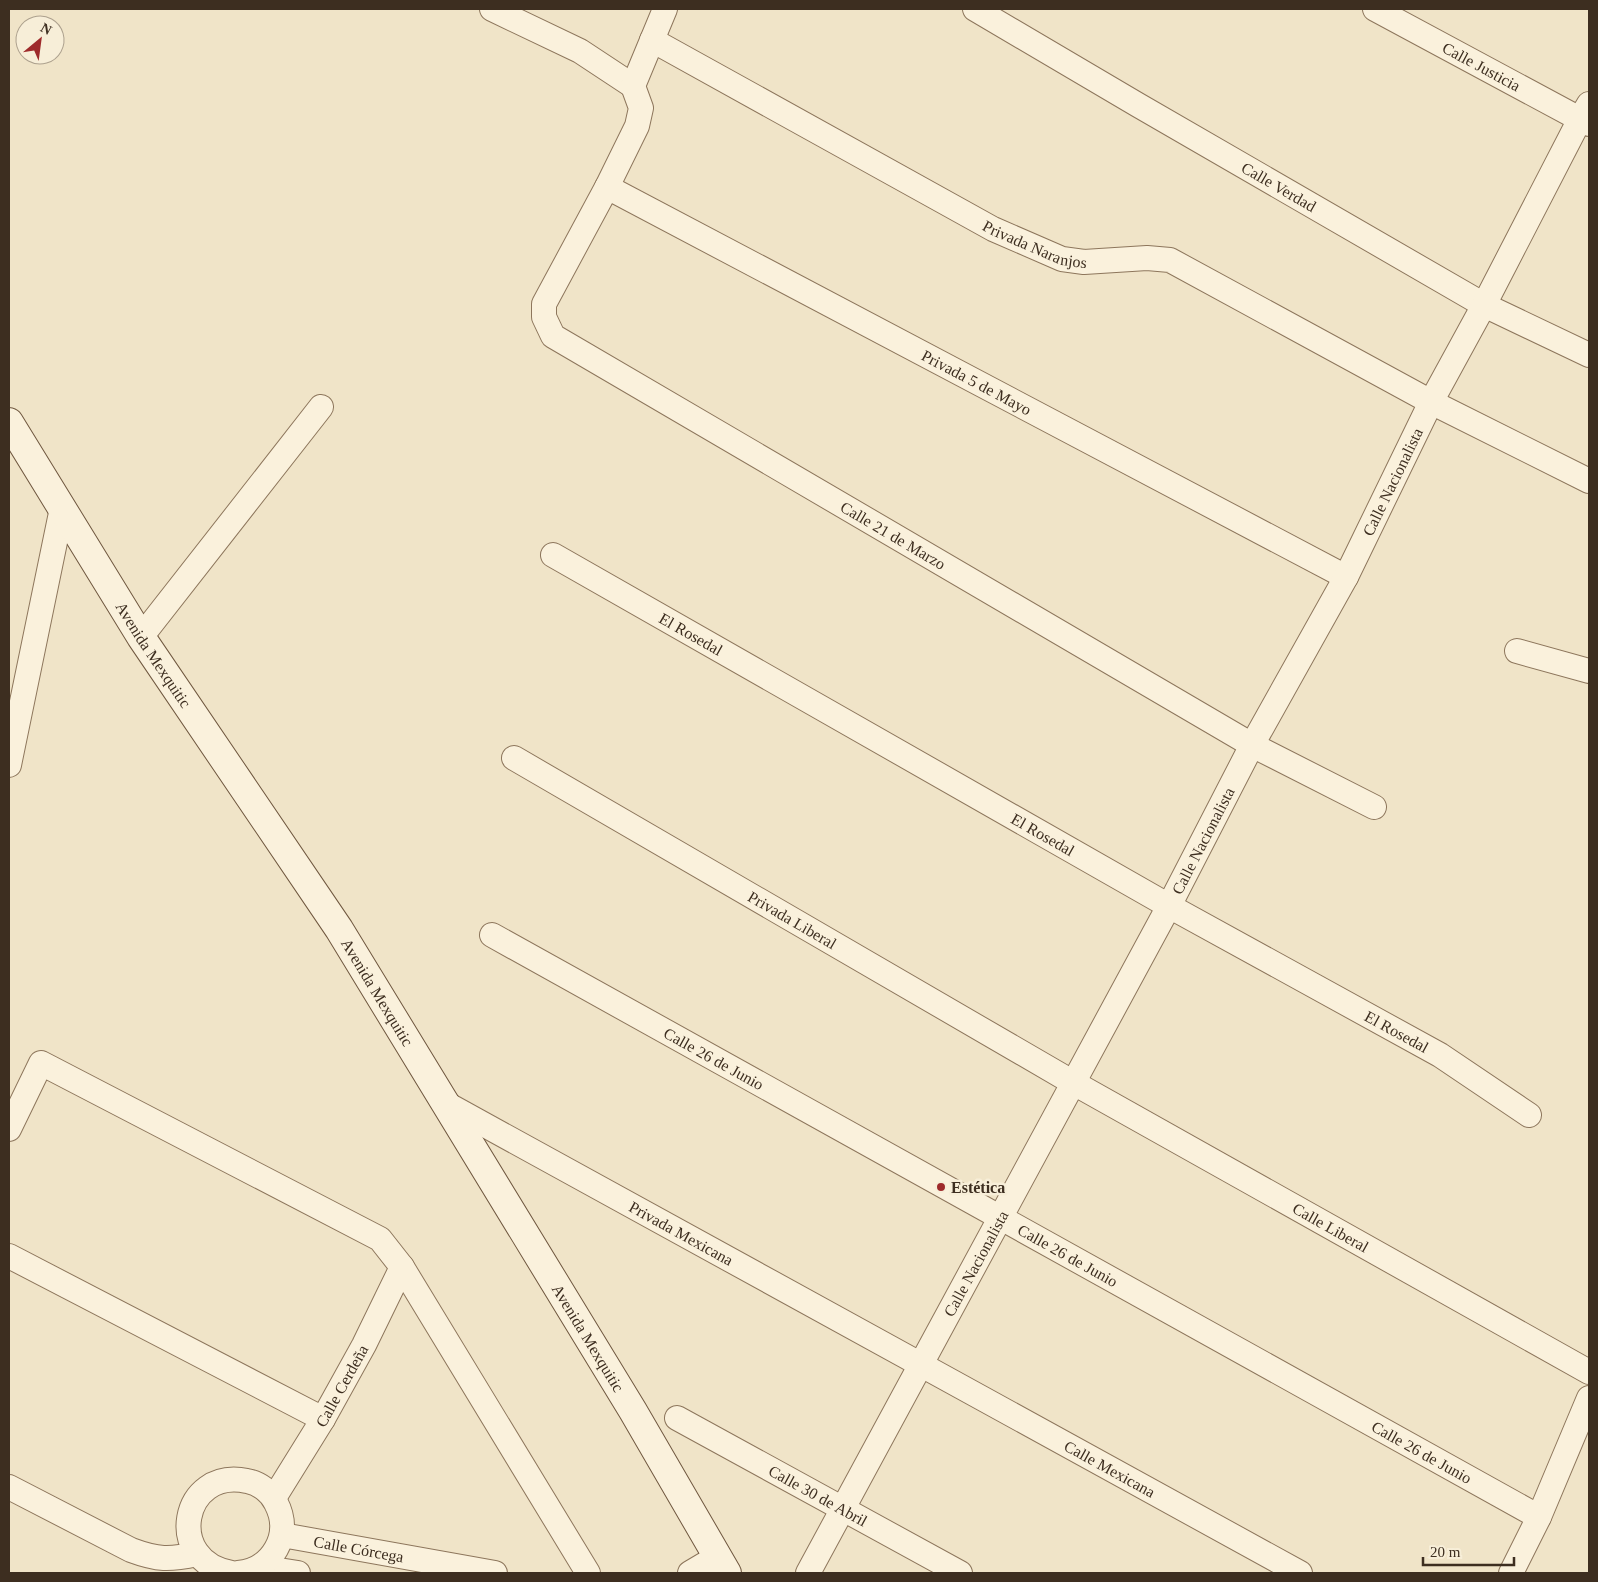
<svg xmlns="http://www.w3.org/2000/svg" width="1598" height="1582" viewBox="0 0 1598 1582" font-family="Georgia,serif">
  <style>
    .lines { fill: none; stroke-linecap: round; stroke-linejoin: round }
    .street-casing { stroke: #8d765c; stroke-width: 26 }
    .secondary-casing { stroke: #6f573f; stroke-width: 30 }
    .street { stroke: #faf1dc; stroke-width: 24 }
    .secondary { stroke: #faf1dc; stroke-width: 28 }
    .poi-dot { fill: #9e2a2b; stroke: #f7eed8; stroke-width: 2 }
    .labels { text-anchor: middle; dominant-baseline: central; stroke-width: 5; stroke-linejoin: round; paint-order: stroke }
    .street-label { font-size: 16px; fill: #3d2e20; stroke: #f7eed8 }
    .poi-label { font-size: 16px; font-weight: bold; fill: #3d2e20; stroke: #f7eed8; text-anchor: start }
  </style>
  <rect width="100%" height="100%" fill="#f0e4c8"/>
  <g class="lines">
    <g class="street-casing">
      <g id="street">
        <path d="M492,9L580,51L633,86"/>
        <path id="s1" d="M975,9L1138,105L1484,305L1589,355"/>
        <path id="s2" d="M1375,9L1589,124"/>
        <path id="s3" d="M652,40L993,229L1062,259L1084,262L1147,258L1170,260L1431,402L1589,481"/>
        <path id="s4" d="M633,86L641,108L637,126L607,187L544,304V317L553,336L1252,745L1374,807"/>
        <path d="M633,86L665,9"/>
        <path id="s5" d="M607,187L1346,577"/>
        <path id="s6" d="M553,555L1169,906L1440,1055L1529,1115"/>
        <path d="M141,637L321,407"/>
        <path d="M1517,651L1589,671"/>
        <path id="s7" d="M514,758L1072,1082L1589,1372"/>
        <path d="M9,765L62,508"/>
        <path id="s8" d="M492,935L1539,1517"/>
        <path id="s9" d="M443,1102L1300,1573"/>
        <path d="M9,1129L41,1063L380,1239L402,1267L588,1573"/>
        <path d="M9,1256L323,1419"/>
        <path id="s10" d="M677,1418L960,1573"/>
        <path d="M9,1487L131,1550C158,1560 169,1560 197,1554"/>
        <path id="s11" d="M274,1498L323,1419L364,1345L402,1267"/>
        <path id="s12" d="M282,1535L495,1573"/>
        <path d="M260,1567L298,1573"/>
        <path d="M232,1573C164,1562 181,1467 247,1481C259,1483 271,1492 276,1503C293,1535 272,1570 238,1573"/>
        <path d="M690,1573L717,1557"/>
        <path id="s13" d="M808,1573L1169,906L1252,745L1346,577L1431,402L1484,305L1580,119L1589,104"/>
        <path d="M1511,1573L1539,1517L1589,1398"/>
      </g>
    </g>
    <g class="secondary-casing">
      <g id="secondary">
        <path id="s14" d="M9,422L141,637L339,929L633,1411L727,1573"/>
      </g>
    </g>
    <use href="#street" class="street"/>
    <use href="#secondary" class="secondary"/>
  </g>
  <circle class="poi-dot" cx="941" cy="1187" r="5"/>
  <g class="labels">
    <g class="street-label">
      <text stroke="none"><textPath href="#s2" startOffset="121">Calle Justicia</textPath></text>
      <text stroke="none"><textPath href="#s1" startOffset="352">Calle Verdad</textPath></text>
      <text stroke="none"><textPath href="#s3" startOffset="435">Privada Naranjos</textPath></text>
      <text stroke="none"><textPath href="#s5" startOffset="418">Privada 5 de Mayo</textPath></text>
      <text stroke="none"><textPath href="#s13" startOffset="1238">Calle Nacionalista</textPath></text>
      <text stroke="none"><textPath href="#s4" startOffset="671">Calle 21 de Marzo</textPath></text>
      <text stroke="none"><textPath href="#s6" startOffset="159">El Rosedal</textPath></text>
      <text stroke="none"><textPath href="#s14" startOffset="274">Avenida Mexquitic</textPath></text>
      <text stroke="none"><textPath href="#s6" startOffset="564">El Rosedal</textPath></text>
      <text stroke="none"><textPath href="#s13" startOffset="832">Calle Nacionalista</textPath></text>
      <text stroke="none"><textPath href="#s7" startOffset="322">Privada Liberal</textPath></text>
      <text stroke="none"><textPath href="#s14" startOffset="679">Avenida Mexquitic</textPath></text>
      <text stroke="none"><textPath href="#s6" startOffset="969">El Rosedal</textPath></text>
      <text stroke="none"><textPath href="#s8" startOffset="254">Calle 26 de Junio</textPath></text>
      <text stroke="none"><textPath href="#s7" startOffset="942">Calle Liberal</textPath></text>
      <text stroke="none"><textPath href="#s9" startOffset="272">Privada Mexicana</textPath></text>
      <text stroke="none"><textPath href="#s8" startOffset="659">Calle 26 de Junio</textPath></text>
      <text stroke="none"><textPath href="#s13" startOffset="352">Calle Nacionalista</textPath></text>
      <text stroke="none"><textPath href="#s14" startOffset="1084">Avenida Mexquitic</textPath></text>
      <text stroke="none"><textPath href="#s11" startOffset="131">Calle Cerdeña</textPath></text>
      <text stroke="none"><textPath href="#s8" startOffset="1064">Calle 26 de Junio</textPath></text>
      <text stroke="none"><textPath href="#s9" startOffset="761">Calle Mexicana</textPath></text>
      <text stroke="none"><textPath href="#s10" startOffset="161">Calle 30 de Abril</textPath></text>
      <text stroke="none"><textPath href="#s12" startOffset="78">Calle Córcega</textPath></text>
    </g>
    <g class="poi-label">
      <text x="951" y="1187">Estética</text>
    </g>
  </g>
  <rect width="1598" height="1582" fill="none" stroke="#3d2e20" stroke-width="20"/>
  <g transform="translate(40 40) rotate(29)"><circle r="24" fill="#f7eed8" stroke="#ada18e"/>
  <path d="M0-4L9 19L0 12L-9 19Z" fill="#9e2a2b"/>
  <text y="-8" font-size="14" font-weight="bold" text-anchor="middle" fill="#3d2e20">N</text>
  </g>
  <path d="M1423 1557v8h91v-8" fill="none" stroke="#3d2e20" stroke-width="2.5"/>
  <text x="1430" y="1557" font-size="15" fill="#3d2e20" stroke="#f7eed8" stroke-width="4" paint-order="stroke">20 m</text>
</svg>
